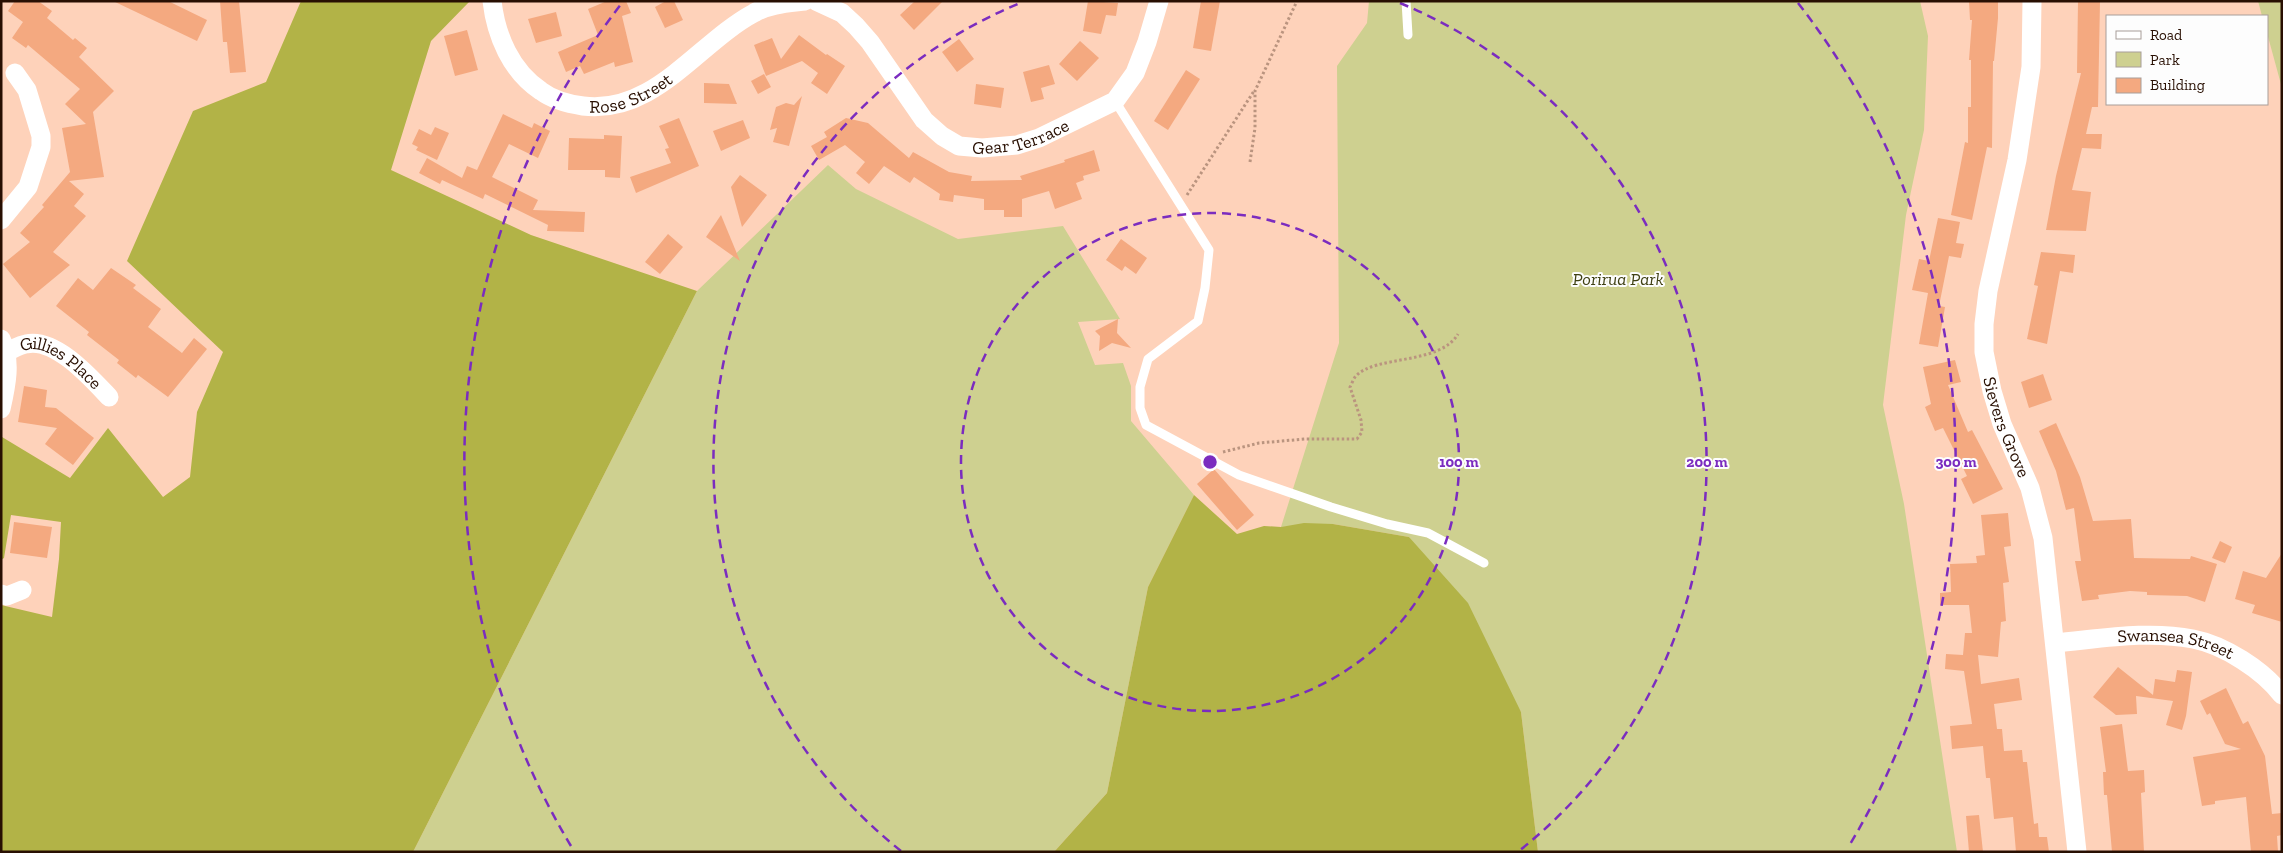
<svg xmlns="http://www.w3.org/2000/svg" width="2283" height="853" viewBox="0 0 2283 853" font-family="'Zilla Slab',serif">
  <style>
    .green { fill: #ced090 }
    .forest { fill: #b2b347 }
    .building { fill: #f4a980 }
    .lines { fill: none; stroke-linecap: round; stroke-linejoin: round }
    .path { stroke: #ba947f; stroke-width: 3; stroke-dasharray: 2.5 2.5; stroke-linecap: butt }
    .service { stroke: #fff; stroke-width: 9 }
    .minor { stroke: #fff; stroke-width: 19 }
    .ring { fill: none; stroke: #7b2cbf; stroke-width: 2.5; stroke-dasharray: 9 6 }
    .labels { text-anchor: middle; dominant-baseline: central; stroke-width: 4; stroke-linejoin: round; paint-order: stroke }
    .street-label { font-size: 18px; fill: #280f02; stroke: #fdfdfd }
    .park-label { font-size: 18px; font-style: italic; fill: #404114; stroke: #fdfdfd }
    .centre { fill: #7b2cbf; stroke: #fdfdfd; stroke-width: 2.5 }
    .ring-label { font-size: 15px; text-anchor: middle; font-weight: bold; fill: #7b2cbf; stroke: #fdfdfd; stroke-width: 4; stroke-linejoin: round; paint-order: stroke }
  </style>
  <rect width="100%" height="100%" fill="#fed2ba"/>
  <g class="green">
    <path d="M1369,1H1920L1928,36L1924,130L1906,215L1883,405L1904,504L1957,852H1538L1521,712L1409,537L1333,524L1281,527L1339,343L1337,66L1367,23Z"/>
    <path d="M2258,1H2282V88L2267,33V16H2262Z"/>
    <path d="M828,165L856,189L958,239L1063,226L1120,319L1078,322L1095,365L1123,363L1131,386V421L1194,495L1148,587L1107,793L1054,852H413L697,291Z"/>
  </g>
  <g class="forest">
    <path d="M301,1H470L431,41L391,170L531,235L697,291L413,852H1V605L52,617L59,559L61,522L11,515L4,558L1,560L2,437L70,478L108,428L163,497L190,477L197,412L223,352L127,261L193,111L266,82Z"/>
    <path d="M1194,495L1237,534L1264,526L1281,527L1304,523L1333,524L1409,537L1468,603L1521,712L1538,852H1054L1107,793L1148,587Z"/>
  </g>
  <g class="building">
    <path d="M15,1H38L52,11L47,18L73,40L75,38L87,48L79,57L114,91L93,112L104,177L69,181L84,194L74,206L86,216L53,252L70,265L30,298L3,264L30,242L20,233L44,207L42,205L70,172L62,128L86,124L65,104L80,89L28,45L26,48L12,38L23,22L8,11Z"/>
    <path d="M113,1H168L207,20L197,41Z"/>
    <path d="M220,1H239L246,72L230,73L227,42H223Z"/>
    <path d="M607,1H626L631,13L622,16L633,62L615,67L614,62L584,74L580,66L566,72L558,52L598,35L588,9Z"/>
    <path d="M666,1H674L683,20L665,28L655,7Z"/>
    <path d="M915,1H943L914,30L900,15Z"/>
    <path d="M1088,1L1118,3L1116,16L1106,15L1101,34L1083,31Z"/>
    <path d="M1201,1H1220L1211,51L1193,48Z"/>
    <path d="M1969,1H1998V18L1994,61H1993L1992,148L1987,147L1972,220L1951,215L1965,142L1968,143V107H1971V60H1969L1972,20H1970Z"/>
    <path d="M2078,1H2100L2098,107H2092L2086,134H2102L2101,149L2082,148L2072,190L2091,192L2086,231L2046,230L2056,176L2081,73H2077Z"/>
    <path d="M556,12L562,36L536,43L528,19Z"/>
    <path d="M467,30L478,70L455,76L444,36Z"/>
    <path d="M799,35L826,55L827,54L845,66L827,94L811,83L818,73L802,61L766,76L754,45L772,38L781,59Z"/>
    <path d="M959,39L974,59L957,72L942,52Z"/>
    <path d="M1080,41L1099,58L1077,81L1059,64Z"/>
    <path d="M1049,65L1055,84L1041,88L1044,99L1031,102L1023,72Z"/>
    <path d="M1186,70L1200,79L1168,130L1154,121Z"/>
    <path d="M764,74L771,87L758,94L751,81Z"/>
    <path d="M704,83L729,84L737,104L704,103Z"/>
    <path d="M976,84L1004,88L1001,108L974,104Z"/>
    <path d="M802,96L789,146L773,142L777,128L770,130L776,107L786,103L794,105Z"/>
    <path d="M503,114L532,128L534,123L550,131L538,158L509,144L492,177L538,200L533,210L585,212L584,232L547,231L548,225L485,194L483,199L442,180L440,184L419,173L427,158L462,178L467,166L477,170Z"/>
    <path d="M679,118L699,166L636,193L630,177L671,163L665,149L669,148L659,126Z"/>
    <path d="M846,118L868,123L909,158L913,152L949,172L972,176L971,181L1022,180L1020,176L1065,162L1064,160L1094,150L1100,171L1083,176L1084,180L1076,183L1082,199L1055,209L1049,191L1022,199V217H1004V210H984V199L954,195L953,202L939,200L940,194L914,177L910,183L884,166L869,184L856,173L865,162L845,145L819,160L811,146L827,137L824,132Z"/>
    <path d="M743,120L750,138L721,151L713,131Z"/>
    <path d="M435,127L449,133L437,160L416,150L418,147L412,144L419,129L431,135Z"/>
    <path d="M604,135L622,136L620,178L605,177V170H568L569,138L604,139Z"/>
    <path d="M740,175L767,195L742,227L731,187Z"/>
    <path d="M721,215L740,261L706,237Z"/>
    <path d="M1938,218L1960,222L1956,243L1964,244L1961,258L1949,256L1939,306L1945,307L1938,347L1919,344L1928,293L1912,290L1919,259L1929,261Z"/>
    <path d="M668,234L683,247L660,274L645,262Z"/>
    <path d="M1121,239L1147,258L1136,274L1125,266L1122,271L1106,260Z"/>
    <path d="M2041,252L2075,255L2073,273L2060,271L2047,344L2027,339L2038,286L2034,285Z"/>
    <path d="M111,268L136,285L133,288L161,309L148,327L182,353L194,338L207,349L168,397L138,375L136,378L117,363L119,360L87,335L89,332L56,306L78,278L93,290Z"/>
    <path d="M1118,319L1117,333L1131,348L1112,343L1099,351L1100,336L1095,331Z"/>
    <path d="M1955,360L1961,382L1948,385L1968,432L1972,430L2003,489L1973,504L1961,479L1967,476L1943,428L1935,431L1925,407L1931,404L1923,367Z"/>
    <path d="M2043,374L2052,400L2029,408L2021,382Z"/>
    <path d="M24,386L47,390L45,407L56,408L94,438L73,465L45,444L57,428L18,422Z"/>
    <path d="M2056,423L2080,477L2093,521L2131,519L2134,558L2190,559L2191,556L2217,564L2205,602L2187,596L2147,595V592L2130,591L2098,595L2099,599L2082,601L2075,561H2081L2074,508L2066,510L2056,471L2039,431Z"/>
    <path d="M1214,469L1254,515L1237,530L1197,484Z"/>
    <path d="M2008,513L2011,546L2004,547L2009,582L2003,583L2006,621L2001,622L1998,657L1978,655L1981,684L2019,678L2022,700L1994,704L1997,729H2002L2004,751L2022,750L2023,762H2027L2034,824L2038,823L2039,837H2047L2049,852H2016L2013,817L1994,819L1990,778H1986L1983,746L1952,749L1950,726L1972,724L1964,671L1945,669L1946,654L1963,655L1965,633H1972L1969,605H1940V593L1951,592L1950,564L1977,563L1976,556L1985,555L1981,515Z"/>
    <path d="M14,522L52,527L47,558L10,553Z"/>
    <path d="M2220,541L2232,547L2225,563L2212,558Z"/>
    <path d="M2282,553V622L2252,613L2255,605L2235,599L2243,571L2266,578Z"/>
    <path d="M2118,667L2153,695L2155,679L2175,682L2177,670L2192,672L2186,716L2182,730L2166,725L2173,701L2136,696L2137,714L2116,715L2093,697Z"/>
    <path d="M2226,688L2243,724L2248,721L2265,756L2272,814L2282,813V835L2277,836L2278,852H2251L2246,797L2215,801V804L2202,806L2193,757L2241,749L2225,744L2210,713L2207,715L2200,701Z"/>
    <path d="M2122,724L2128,771L2144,770L2145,792L2141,793L2144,852H2112L2107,795H2104L2103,772H2106L2100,727Z"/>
    <path d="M1979,815L1983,852H1969L1966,816Z"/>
  </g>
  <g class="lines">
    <g class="path">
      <path d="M1250,162L1255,128V91L1297,1"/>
      <path d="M1187,195L1254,91"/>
      <path d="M1223,452L1259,443L1305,439H1357L1362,432L1361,420L1350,387C1352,384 1353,379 1356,376C1375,355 1440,365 1458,334"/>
    </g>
    <g class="service">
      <path d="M1406,1L1408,35"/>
      <path d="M1115,101L1209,250L1205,288L1198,321L1148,359L1140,387V408L1146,425L1239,475L1331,507L1387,524L1428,533L1484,563"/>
    </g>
    <g class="minor">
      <path id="s1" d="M492,1C496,36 511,71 541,91C553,100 569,104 583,106C654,115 698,43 754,13C769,4 789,3 805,1"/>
      <path id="s2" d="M816,1L842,13L856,26L870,42L924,120L942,136L959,146L982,148L1017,145L1039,138L1115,101L1135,73L1147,42L1159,1"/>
      <path id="s3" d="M2032,1L2031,67L2017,160L1988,291L1984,324V352L1992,391L2002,424L2030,488L2043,538L2077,852"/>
      <path d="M1,220L28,187L41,147V136L27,90L15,73"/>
      <path d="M1,339C12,360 6,387 1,409"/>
      <path id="s4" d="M8,351C13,349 20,345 26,344C55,337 91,378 109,397"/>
      <path d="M1,594L7,596L22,590"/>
      <path id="s5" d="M2055,643C2100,639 2148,630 2193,639C2224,645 2263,670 2282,695"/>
    </g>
  </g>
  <g class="ring">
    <circle cx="1210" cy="462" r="249"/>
    <path d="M901 851A497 497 0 0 1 1020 3M1400 3A497 497 0 0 1 1519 851"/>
    <path d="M571 846A746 746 0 0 1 622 3M1798 3A746 746 0 0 1 1849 846"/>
  </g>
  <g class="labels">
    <g class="street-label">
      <text stroke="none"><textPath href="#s1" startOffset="201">Rose Street</textPath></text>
      <text stroke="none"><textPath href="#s2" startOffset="271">Gear Terrace</textPath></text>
      <text stroke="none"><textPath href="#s4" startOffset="60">Gillies Place</textPath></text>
      <text stroke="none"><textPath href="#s3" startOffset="434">Sievers Grove</textPath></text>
      <text stroke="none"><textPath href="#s5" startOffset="122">Swansea Street</textPath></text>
    </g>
    <g class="park-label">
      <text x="1618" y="279">Porirua Park</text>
    </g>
  </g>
  <circle cx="1210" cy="462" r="8" class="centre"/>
  <g class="ring-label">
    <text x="1459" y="467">100 m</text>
    <text x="1707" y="467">200 m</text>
    <text x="1956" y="467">300 m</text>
  </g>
  <rect width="2283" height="853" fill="none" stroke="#280f02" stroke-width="5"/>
  <rect x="2106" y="15" width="162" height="90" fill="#fdfdfd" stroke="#a89e99"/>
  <rect x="2116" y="31" width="25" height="8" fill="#ffffff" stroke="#a89e99"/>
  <text x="2150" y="40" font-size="15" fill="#280f02">Road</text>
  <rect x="2116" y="52" width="25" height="15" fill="#ced090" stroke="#a89e99"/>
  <text x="2150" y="65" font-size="15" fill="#280f02">Park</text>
  <rect x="2116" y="78" width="25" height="15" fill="#f4a980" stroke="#a89e99"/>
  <text x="2150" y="90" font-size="15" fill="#280f02">Building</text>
</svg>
